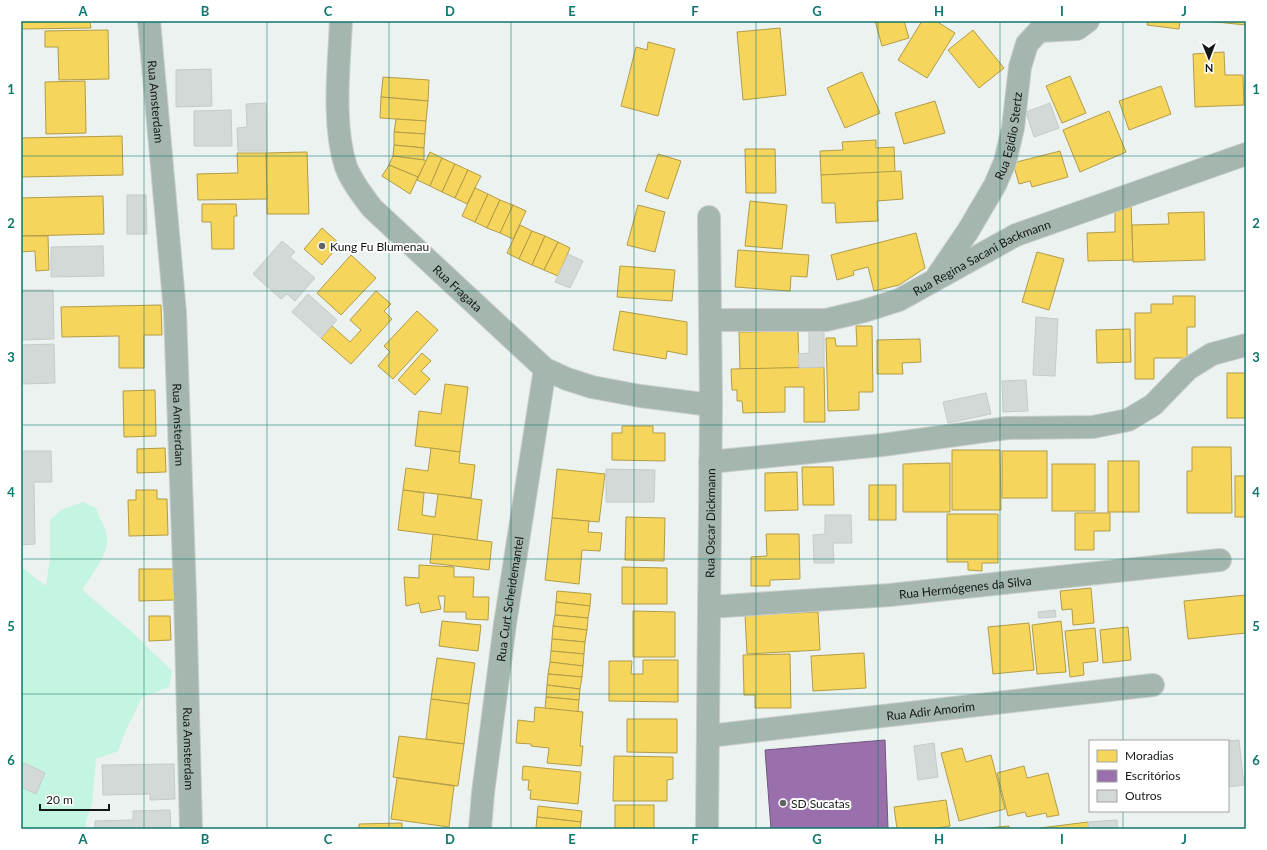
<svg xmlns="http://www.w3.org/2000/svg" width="1267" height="850" viewBox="0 0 1267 850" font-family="Lato,sans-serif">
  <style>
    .green { fill: #c3f5e0 }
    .homes { fill: #f6d55c; stroke: #b29c47 }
    .offices { fill: #9970ab; stroke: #71567e }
    .building { fill: #d3d9d6; stroke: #c6cbc8 }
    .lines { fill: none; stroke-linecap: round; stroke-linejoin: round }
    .minor-casing { stroke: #c9cecc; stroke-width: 24 }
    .minor { stroke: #a4b6ae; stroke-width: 22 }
    .grid { fill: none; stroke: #0f766e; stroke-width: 1; stroke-opacity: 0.55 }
    .poi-dot { fill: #5f6462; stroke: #fff; stroke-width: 1.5 }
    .labels { text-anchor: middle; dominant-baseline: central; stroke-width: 4; stroke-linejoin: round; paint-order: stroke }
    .street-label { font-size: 12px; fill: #131816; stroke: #fff }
    .poi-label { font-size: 12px; fill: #131816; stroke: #fff; text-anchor: start }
    .neatline { fill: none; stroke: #0f766e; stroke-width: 1.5 }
    .grid-label { font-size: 13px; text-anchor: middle; font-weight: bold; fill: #0f766e }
  </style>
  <rect width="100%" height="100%" fill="#ebf2ef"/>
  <path class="green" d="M83,502L96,508C99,518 106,528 107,537C110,552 90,577 82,590L133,633L172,671L169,687L142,697L126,730L118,751L96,759L92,804L86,821V829H21V567L46,586L50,558V520L61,510Z"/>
  <g class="homes">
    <path d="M21,21H90L91,28L21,29Z"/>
    <path d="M875,21H904L909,38L882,46Z"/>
    <path d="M922,21H936L955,33L927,78L898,60Z"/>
    <path d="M1148,21H1180L1179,29L1147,25Z"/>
    <path d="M1206,21H1246V25Z"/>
    <path d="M780,28L786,95L743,100L737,32Z"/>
    <path d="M108,30L109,79L59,80L58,47H45V31Z"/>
    <path d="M973,30L1004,68L979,88L948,50Z"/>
    <path d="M648,42L675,49L658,116L621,106L636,47L647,50Z"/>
    <path d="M1224,52L1225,75H1243L1244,105L1195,107L1193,54Z"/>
    <path d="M862,72L880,113L845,128L827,88Z"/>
    <path d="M1070,76L1086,113L1062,123L1046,86Z"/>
    <path d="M383,77L429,80L428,101L381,97Z"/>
    <path d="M85,81L86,133L46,134L45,82Z"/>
    <path d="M1161,86L1171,114L1129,130L1119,101Z"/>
    <path d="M381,97L428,101L426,121L380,118Z"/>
    <path d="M935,101L945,133L904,144L895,113Z"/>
    <path d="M1109,111L1126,152L1080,172L1063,130Z"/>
    <path d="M396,119L426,121L425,134L394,132Z"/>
    <path d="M394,132L425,134L424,148L394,145Z"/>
    <path d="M122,136L123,175L21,177V138Z"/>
    <path d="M876,140V148L894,147L895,172L821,175L820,151L843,150L842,142Z"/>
    <path d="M394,145L424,148V160L393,156Z"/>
    <path d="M745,149H775L776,193H746Z"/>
    <path d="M1060,151L1068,177L1032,187L1030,181L1019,184L1013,163Z"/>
    <path d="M307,152L309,214H267L266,153Z"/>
    <path d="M430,152L442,158L430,186L417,180Z"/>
    <path d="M237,153H266L267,199L198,200L197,174L238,173Z"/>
    <path d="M658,154L681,161L668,199L645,191Z"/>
    <path d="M393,156L424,160L426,161L418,177L389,165Z"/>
    <path d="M442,158L455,164L442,192L430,186Z"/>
    <path d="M455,164L468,170L455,198L442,192Z"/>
    <path d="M389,165L418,177L410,194L382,176Z"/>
    <path d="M468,170L481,176L467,204L455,198Z"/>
    <path d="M901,171L903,199L877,201L878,221L836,223L835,203H822L821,175Z"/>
    <path d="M475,188L488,194L475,222L462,216Z"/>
    <path d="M488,194L500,200L487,228L475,222Z"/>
    <path d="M103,196L104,234L21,236V198Z"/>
    <path d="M500,200L513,205L500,233L487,228Z"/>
    <path d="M750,201L787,205L782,249L745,246Z"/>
    <path d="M1131,203L1133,260L1088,261L1087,233L1115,232V209Z"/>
    <path d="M202,204H236L237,216H234V249H212L211,222H202Z"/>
    <path d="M513,205L526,211L513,239L500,233Z"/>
    <path d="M638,205L665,212L655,252L627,245Z"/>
    <path d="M1204,212L1205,260L1133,262L1132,225L1169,224L1168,213Z"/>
    <path d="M520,225L532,231L519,259L507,253Z"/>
    <path d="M322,228L340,244L322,265L304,249Z"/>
    <path d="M532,231L545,236L532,265L519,259Z"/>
    <path d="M916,233L925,268L899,285L874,291L868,267L853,271L854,275L837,280L831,255Z"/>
    <path d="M21,236H48L49,270L36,271L35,251L21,252Z"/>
    <path d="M545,236L558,242L544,270L532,265Z"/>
    <path d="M558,242L570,248L558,276L544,270Z"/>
    <path d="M738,250L809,255L807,277L791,276L790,291L735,287Z"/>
    <path d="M1037,252L1064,259L1049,310L1022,302Z"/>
    <path d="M351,255L376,278L341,315L317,293Z"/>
    <path d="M620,266L675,270L672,301L617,297Z"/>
    <path d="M376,291L391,304L384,311L392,319L351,364L321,338L332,326L350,342L361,330L350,320Z"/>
    <path d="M1173,296H1195V327H1187V358H1154V379H1135V313H1151V304H1173Z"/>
    <path d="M161,305L162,335H144V368H119V336L62,337L61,307Z"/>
    <path d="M417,311L438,330L393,379L378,366L390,352L384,346Z"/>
    <path d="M620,311L687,322V355L667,351L666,359L613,350Z"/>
    <path d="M856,326H872L873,392H859V410L828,411L826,338H835L836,346H857Z"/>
    <path d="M1130,329L1131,362L1097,363L1096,330Z"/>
    <path d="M798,331L799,368L740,369L739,332Z"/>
    <path d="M920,339L921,362L902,363L903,374H877V340Z"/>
    <path d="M422,353L431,361L421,371L430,379L415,395L398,380Z"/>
    <path d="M824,367L825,422H804V387H785V412L743,413L742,401H737V390H732L731,369Z"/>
    <rect x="1227" y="373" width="19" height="45"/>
    <path d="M445,384L468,387L460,452L415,446L419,411L441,414Z"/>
    <path d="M155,390L156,436L124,437L123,391Z"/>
    <path d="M622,426H653V433H665V461L612,460V433H622Z"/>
    <path d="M1192,447H1231L1232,513H1187V471H1192Z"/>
    <path d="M165,448L166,472L137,473V449Z"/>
    <path d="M431,448L460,452L459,463L475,465L471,498L403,490L406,468L428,471Z"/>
    <path d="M952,450H1000L1001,510H952Z"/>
    <rect x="1002" y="451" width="45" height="47"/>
    <rect x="1108" y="461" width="31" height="51"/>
    <path d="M950,463V512H903V464Z"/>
    <rect x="1052" y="464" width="43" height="47"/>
    <path d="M802,467H833L834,505H803Z"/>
    <path d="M557,469L605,474L599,522L552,518Z"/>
    <path d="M797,472L798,510L765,511V473Z"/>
    <rect x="1235" y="476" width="11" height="41"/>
    <rect x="869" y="485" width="27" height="35"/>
    <path d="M136,490H157V499H167L168,535L129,536L128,500H136Z"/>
    <path d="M403,490L424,493L422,515L435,517L438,494L482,500L477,540L398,530Z"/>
    <path d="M1075,513H1110V531H1094V550H1075Z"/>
    <path d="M947,514H998V563H982V571L968,570V562H947Z"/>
    <path d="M626,517L665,518L664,561L625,560Z"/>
    <path d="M552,518L589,521L588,532L602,533L600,551L582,550L579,584L545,580Z"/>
    <path d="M433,534L492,542L489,570L430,563Z"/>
    <path d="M766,534H799L800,579L770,580V586H751V557L767,556Z"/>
    <path d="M419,565L454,567V577H474L473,597H489L488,620L466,619V612H444L445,596H438L441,609L421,613L419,603L406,606L404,577L419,578Z"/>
    <path d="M622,567L667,568V604H622Z"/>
    <path d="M139,569H173L174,600L139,601Z"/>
    <path d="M1091,588L1094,623L1073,625L1072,609L1062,610L1060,591Z"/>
    <path d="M557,591L591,594L590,606L556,602Z"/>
    <path d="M1246,595V633L1188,639L1184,601Z"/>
    <path d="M556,602L590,606L588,618L555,615Z"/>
    <path d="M633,611L675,612V657H633Z"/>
    <path d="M818,612L820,650L747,654L745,615Z"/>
    <path d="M555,615L588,618L587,630L553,626Z"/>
    <path d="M149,616H170L171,640L149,641Z"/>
    <path d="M442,621L481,625L478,651L439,646Z"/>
    <path d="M1061,621L1066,672L1037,674L1032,625Z"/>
    <path d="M1029,623L1034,670L993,674L988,627Z"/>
    <path d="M553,626L587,630L585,642L552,639Z"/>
    <path d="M1128,627L1131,660L1103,663L1100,630Z"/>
    <path d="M1095,628L1098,661L1083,663L1084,675L1070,677L1065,631Z"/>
    <path d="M552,639L585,642L584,654L551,651Z"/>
    <path d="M551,651L584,654L583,666L550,662Z"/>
    <path d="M864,653L866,688L813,691L811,656Z"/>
    <path d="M790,654L791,708H755V695H744L743,655Z"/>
    <path d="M437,658L475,663L469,704L431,699Z"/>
    <path d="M643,660H678V702L609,701V661H632L631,674H643Z"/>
    <path d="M550,662L583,666L582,677L548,674Z"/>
    <path d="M548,674L582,677L580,689L547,685Z"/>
    <path d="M547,685L580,689L579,700L546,697Z"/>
    <path d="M546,697L579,700L578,712L545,709Z"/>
    <path d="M431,699L469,704L464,744L426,739Z"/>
    <path d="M535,707L583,712L580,746H583L581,766L547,763L549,748L531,746V744L516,743L518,720L534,722Z"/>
    <path d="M627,719H677V753L627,752Z"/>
    <path d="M399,736L464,744L458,786L393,777Z"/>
    <path d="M962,748L966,762L991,755L1005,809L959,821L941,753Z"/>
    <path d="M614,756L673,757V779L667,780V801H613Z"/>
    <path d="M523,766L581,772L578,804L530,799L531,790H528L529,780H522Z"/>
    <path d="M1024,766L1027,778L1048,773L1059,815L1047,817L1046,813L1027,817L1025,812L1008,816L997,773Z"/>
    <path d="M397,778L454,786L449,827L391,819Z"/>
    <path d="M946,800L950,826L931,829H897L894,807Z"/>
    <rect x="615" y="805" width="39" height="24"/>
    <path d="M538,806L582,811L581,822L537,817Z"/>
    <path d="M537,817L581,822L580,829L536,828Z"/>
    <path d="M1088,822L1089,829H1040V828Z"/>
    <path d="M402,823V829H359V824Z"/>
    <path d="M1009,826V829H977Z"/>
  </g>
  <path class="offices" d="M885,740L888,829H771L765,750Z"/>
  <g class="building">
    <path d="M211,69L212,106L176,107V70Z"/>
    <path d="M266,103L267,151H238L237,128L247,127L246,104Z"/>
    <path d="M1050,103L1059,128L1034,137L1026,112Z"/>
    <path d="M231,110L232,146H194V111Z"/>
    <path d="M127,195H146L147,234H127Z"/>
    <path d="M282,241L295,252L290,257L315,278L295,301L287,294L281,299L253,274Z"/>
    <path d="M103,246L104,276L51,277V247Z"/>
    <path d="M568,254L583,261L570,288L555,282Z"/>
    <path d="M21,290H53L54,339L21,340Z"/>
    <path d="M308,294L337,320L321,338L292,312Z"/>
    <path d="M1036,317L1058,319L1055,376L1033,375Z"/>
    <path d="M809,331H824V367L799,368L798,354L809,353Z"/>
    <path d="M54,344L55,383L21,384V345Z"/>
    <path d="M1026,380L1028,411L1003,412L1002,381Z"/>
    <path d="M986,393L991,414L948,423L943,402Z"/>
    <path d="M21,451H51L52,482H34L35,544L21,545Z"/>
    <path d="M606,469L655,470L654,502H606Z"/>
    <path d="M825,515H851L852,543H833L834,563H814L813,535L825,534Z"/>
    <path d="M1055,610L1056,617L1039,618L1038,612Z"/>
    <path d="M1239,740L1244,785L1228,787V741Z"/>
    <path d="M934,743L938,777L918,780L914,746Z"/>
    <path d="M24,763L45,773L36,794L21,787V769Z"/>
    <path d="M174,764L175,799L150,800V794L103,795L102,765Z"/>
    <path d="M170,810L171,829H95V821L133,820V811Z"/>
    <path d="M1117,820L1118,829H1089L1088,822Z"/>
  </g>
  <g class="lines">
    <g class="minor-casing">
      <g id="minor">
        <path id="s1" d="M149,21L175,312L185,595L191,829"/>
        <path id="s2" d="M341,21C339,66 332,124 346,167C352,182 362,195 372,208L545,369L567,379L592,387L640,396L711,405"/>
        <path id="s3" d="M938,275L968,231L995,185L1005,162L1013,128L1020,67L1027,44L1039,31L1077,29L1088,21"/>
        <path id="s4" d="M711,320H826L864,311L899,300L1016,235L1246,154"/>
        <path d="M710,462L882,445L1007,428L1093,427L1128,420L1153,405L1188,369L1212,354L1246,345"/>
        <path id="s5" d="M710,607L890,595L1220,560"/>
        <path id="s6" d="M709,736L1153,685"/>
        <path id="s7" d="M480,829L483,793L505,624L545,369"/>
        <path id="s8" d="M707,829L711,405L709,217"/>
      </g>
    </g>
    <use href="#minor" class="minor"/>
  </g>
  <path class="grid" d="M144,21V829M267,21V829M389,21V829M511,21V829M634,21V829M756,21V829M878,21V829M1000,21V829M1123,21V741M21,156H1246M21,291H1246M21,425H1246M21,559H1246M21,694H1246M1123,811V829"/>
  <g class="poi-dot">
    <circle cx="322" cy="246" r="4"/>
    <circle cx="783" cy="803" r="4"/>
  </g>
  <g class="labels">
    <g class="street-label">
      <text stroke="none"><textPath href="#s1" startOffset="81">Rua Amsterdam</textPath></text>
      <text stroke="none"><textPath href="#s3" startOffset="158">Rua Egidio Stertz</textPath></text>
      <text stroke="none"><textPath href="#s4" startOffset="284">Rua Regina Sacani Backmann</textPath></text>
      <text stroke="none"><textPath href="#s2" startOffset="313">Rua Fragata</textPath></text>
      <text stroke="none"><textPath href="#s1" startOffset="405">Rua Amsterdam</textPath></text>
      <text stroke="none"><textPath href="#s8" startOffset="306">Rua Oscar Dickmann</textPath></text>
      <text stroke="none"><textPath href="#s5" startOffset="256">Rua Hermógenes da Silva</textPath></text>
      <text stroke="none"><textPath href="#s7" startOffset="232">Rua Curt Scheidemantel</textPath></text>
      <text stroke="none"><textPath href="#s6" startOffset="223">Rua Adir Amorim</textPath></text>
      <text stroke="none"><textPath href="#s1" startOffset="729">Rua Amsterdam</textPath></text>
    </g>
    <g class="poi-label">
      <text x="330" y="246">Kung Fu Blumenau</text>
      <text x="791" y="803">SD Sucatas</text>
    </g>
  </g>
  <rect width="1267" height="850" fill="none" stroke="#ffffff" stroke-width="44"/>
  <rect x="1089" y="740" width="140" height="72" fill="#ffffff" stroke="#a1a3a2"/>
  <rect x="1097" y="750" width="20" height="12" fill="#f6d55c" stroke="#a1a3a2"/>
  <text x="1125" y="760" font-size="12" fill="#131816">Moradias</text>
  <rect x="1097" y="770" width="20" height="12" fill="#9970ab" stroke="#a1a3a2"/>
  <text x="1125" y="780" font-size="12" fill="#131816">Escritórios</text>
  <rect x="1097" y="790" width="20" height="12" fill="#d3d9d6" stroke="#a1a3a2"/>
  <text x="1125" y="800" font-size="12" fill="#131816">Outros</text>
  <g transform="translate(1209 58) rotate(179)" stroke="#ffffff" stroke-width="3" paint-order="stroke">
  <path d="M0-3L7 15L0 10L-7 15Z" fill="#131816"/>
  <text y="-6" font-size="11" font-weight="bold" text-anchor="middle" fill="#131816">N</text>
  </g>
  <path d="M40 804v6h69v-6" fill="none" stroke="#131816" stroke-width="2"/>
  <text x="46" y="804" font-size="12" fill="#131816" stroke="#ffffff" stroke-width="3" paint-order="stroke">20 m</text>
  <rect x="22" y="22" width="1223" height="806" class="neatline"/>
  <g class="grid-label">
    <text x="83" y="16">A</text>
    <text x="205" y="16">B</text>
    <text x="328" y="16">C</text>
    <text x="450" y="16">D</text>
    <text x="572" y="16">E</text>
    <text x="695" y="16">F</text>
    <text x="817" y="16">G</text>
    <text x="939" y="16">H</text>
    <text x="1062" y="16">I</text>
    <text x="1184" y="16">J</text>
    <text x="11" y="94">1</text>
    <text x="1256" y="94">1</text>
    <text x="11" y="228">2</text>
    <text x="1256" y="228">2</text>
    <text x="11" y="362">3</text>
    <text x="1256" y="362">3</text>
    <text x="11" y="497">4</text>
    <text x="1256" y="497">4</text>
    <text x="11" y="631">5</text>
    <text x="1256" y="631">5</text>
    <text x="11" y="765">6</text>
    <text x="1256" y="765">6</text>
    <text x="83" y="844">A</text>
    <text x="205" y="844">B</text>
    <text x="328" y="844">C</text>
    <text x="450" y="844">D</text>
    <text x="572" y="844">E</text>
    <text x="695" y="844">F</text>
    <text x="817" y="844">G</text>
    <text x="939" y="844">H</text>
    <text x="1062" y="844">I</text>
    <text x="1184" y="844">J</text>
  </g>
</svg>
